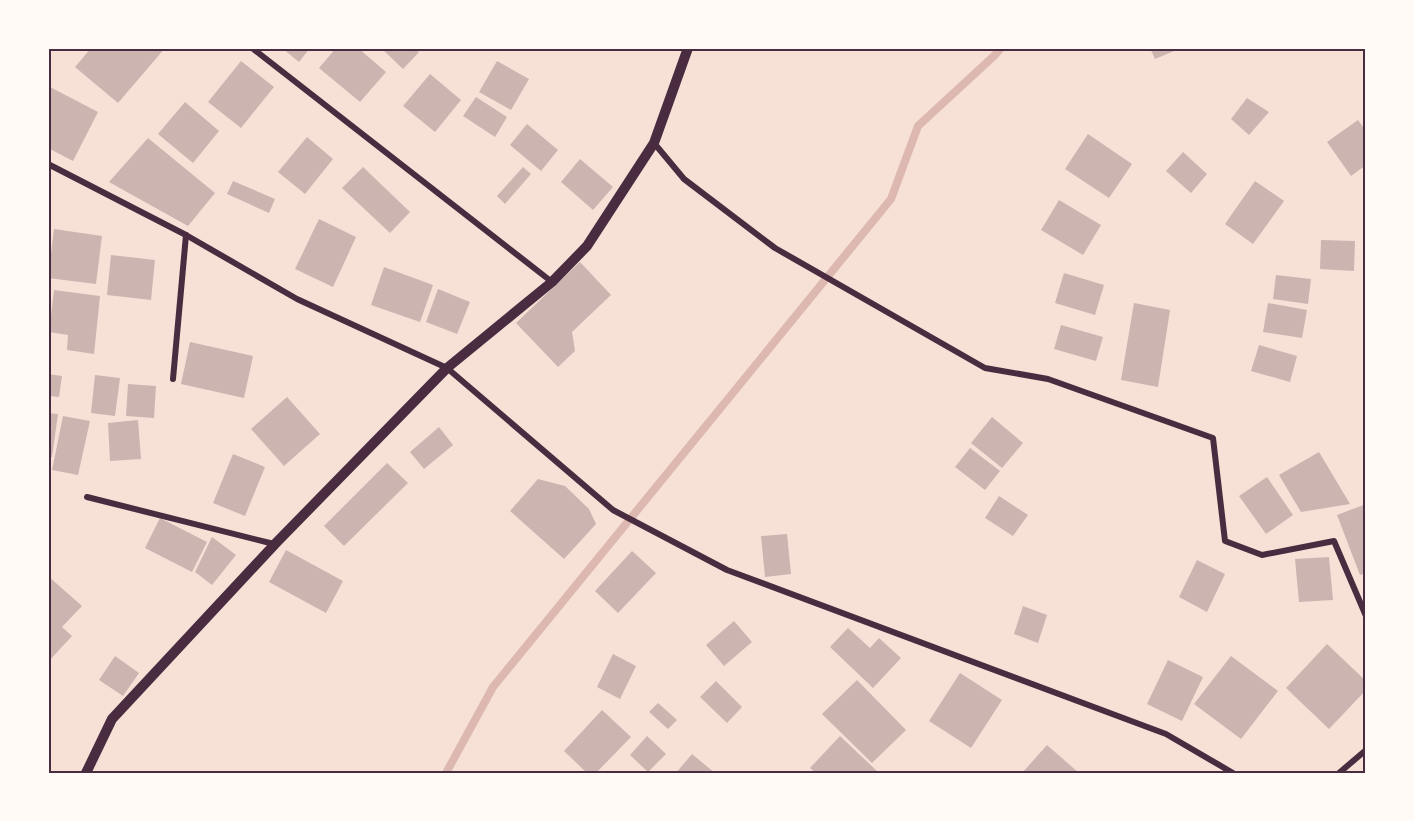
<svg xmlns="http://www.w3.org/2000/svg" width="1414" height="821" viewBox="0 0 1414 821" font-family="'Nunito Sans',sans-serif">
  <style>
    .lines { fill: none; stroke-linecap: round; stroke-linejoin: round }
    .stream { stroke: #dcb8b0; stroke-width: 8 }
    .building { fill: #ccb4b1 }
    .minor { stroke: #4a2c40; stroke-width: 6 }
    .tertiary { stroke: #4a2c40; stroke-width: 10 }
    .neatline { fill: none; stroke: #4a2c40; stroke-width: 2 }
  </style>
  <rect width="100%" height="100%" fill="#f7e1d7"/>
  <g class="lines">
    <path class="stream" d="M446,773L493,687L891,199L918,126L995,55L1001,48"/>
  </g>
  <g class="building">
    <path d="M91,48H165L118,103L75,67Z"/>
    <path d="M282,48H310L299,62Z"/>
    <path d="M336,48H358L386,72L360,102L319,68Z"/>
    <path d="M381,48H414L419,52L403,69Z"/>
    <path d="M1150,48H1181L1155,59Z"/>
    <path d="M241,61L274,87L241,128L208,102Z"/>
    <path d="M497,61L529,79L511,110L479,92Z"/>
    <path d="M430,74L461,100L435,132L403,106Z"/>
    <path d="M50,87L98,112L73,161L48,148V91Z"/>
    <path d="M476,97L507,117L495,137L463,116Z"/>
    <path d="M1247,98L1269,112L1249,135L1231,119Z"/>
    <path d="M185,102L219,131L193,163L158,134Z"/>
    <path d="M1358,120L1366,131V165L1351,176L1327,142Z"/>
    <path d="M527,124L558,150L541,171L510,145Z"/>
    <path d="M1088,134L1132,164L1109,198L1065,169Z"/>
    <path d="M307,137L333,159L305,194L278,172Z"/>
    <path d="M148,138L215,193L188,226L109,182Z"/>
    <path d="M1183,152L1207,174L1191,193L1166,171Z"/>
    <path d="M580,159L613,187L593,210L561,182Z"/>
    <path d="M363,167L410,212L390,233L342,188Z"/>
    <path d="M523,167L531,174L505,204L497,196Z"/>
    <path d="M233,181L275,199L269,213L227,194Z"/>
    <path d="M1255,181L1284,201L1253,244L1225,224Z"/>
    <path d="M1059,200L1101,225L1083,255L1041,230Z"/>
    <path d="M319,219L356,237L333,287L295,269Z"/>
    <path d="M54,229L102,236L96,284L48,278Z"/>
    <path d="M1321,240L1355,241L1354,271L1320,269Z"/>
    <path d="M111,255L155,260L151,300L107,295Z"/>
    <path d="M580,262L611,295L572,332L575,351L558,367L516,323Z"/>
    <path d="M384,267L433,285L420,322L371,305Z"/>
    <path d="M1064,273L1104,285L1095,315L1055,303Z"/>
    <path d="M1276,275L1311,279L1308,304L1273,299Z"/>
    <path d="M438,289L470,302L457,334L426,322Z"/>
    <path d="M54,290L100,296L94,354L67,350L68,335L49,332Z"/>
    <path d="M1134,303L1170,310L1158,387L1121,380Z"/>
    <path d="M1268,303L1307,310L1302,338L1263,332Z"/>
    <path d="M1061,325L1103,337L1096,361L1054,349Z"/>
    <path d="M190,342L253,356L244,398L181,384Z"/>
    <path d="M1259,345L1297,356L1290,382L1251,371Z"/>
    <path d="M48,374L62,376L59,397L48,396Z"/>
    <path d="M95,375L120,378L115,416L91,413Z"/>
    <path d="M128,384L156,386L154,418L126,416Z"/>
    <path d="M287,397L320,434L284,466L251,429Z"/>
    <path d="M48,413L58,414L52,457L48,456Z"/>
    <path d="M63,416L90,421L78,475L52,470Z"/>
    <path d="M992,417L1023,443L1002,468L971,443Z"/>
    <path d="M138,420L141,459L110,461L108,423Z"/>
    <path d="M439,427L453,445L424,469L410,452Z"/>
    <path d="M970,448L1000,471L985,490L955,467Z"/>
    <path d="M1319,452L1350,504L1301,512L1279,475Z"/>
    <path d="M233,454L265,467L245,516L213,503Z"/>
    <path d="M387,463L408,483L344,546L324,526Z"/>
    <path d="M1267,477L1293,515L1266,534L1239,496Z"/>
    <path d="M538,479L565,486L589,509L596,524L564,559L510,511Z"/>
    <path d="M999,496L1028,515L1013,536L985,518Z"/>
    <path d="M1366,504V573L1360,575L1337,515Z"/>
    <path d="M160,518L207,542L192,572L145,548Z"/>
    <path d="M787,534L791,574L765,577L761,536Z"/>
    <path d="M212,537L236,555L212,585L195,572Z"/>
    <path d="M286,550L343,581L326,613L269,582Z"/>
    <path d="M632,551L656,573L618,613L595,591Z"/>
    <path d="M1329,557L1333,600L1299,602L1295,559Z"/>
    <path d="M1197,560L1225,574L1207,612L1179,597Z"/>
    <path d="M48,576L82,606L62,627L72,636L48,662Z"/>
    <path d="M1023,606L1047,615L1038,643L1014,634Z"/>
    <path d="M734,621L752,642L724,666L706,645Z"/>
    <path d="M848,628L870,648L879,638L901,658L873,688L830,647Z"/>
    <path d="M1327,644L1366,681V690L1329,729L1286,688Z"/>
    <path d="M613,654L636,666L620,699L597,687Z"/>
    <path d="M115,656L139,673L123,696L99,680Z"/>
    <path d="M1231,656L1278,691L1241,739L1194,704Z"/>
    <path d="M1168,660L1203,677L1182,721L1147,704Z"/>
    <path d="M960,673L1002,700L971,748L929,721Z"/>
    <path d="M857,680L906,730L872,763L822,714Z"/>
    <path d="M716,681L742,707L727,723L700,697Z"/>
    <path d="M658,703L677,720L668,729L649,712Z"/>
    <path d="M602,710L631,737L596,773H587L564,751Z"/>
    <path d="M647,736L666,754L648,772L630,755Z"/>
    <path d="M840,736L879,773H816L810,768Z"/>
    <path d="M1047,745L1079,773H1022Z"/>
    <path d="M692,754L715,773H676Z"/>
  </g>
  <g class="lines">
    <g class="minor">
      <path d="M252,48L552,282"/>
      <path d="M654,143L684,179L775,248L985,368L1048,379L1213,438L1225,541L1262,555L1334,541L1366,616"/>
      <path d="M48,164L186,235L297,299L447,368L613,510L727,570L1166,734L1233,773"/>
      <path d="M173,379L186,235"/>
      <path d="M87,497L274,544"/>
      <path d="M1339,773L1366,750"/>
    </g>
    <path class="tertiary" d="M86,773L112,719L275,544L447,368L552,282L587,246L654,143L688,48"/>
  </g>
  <rect width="1414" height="821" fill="none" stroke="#fffaf5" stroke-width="99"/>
  <rect x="50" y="50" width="1314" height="722" class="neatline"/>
</svg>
